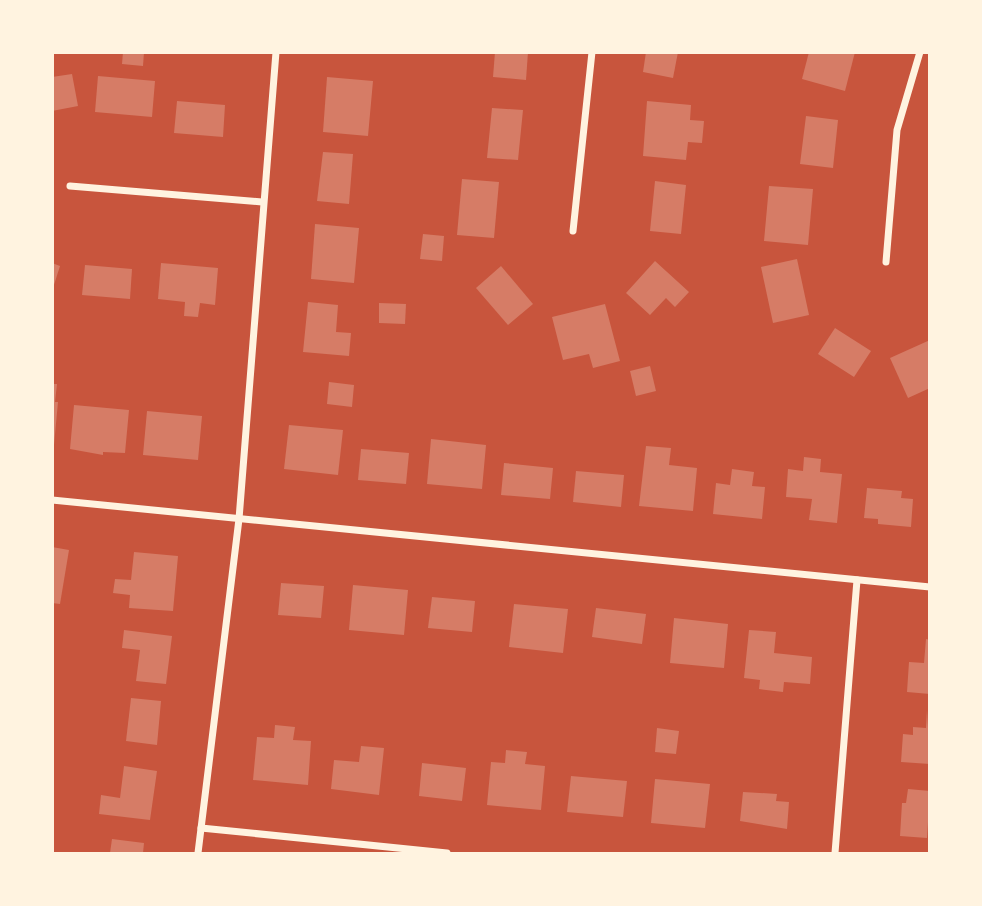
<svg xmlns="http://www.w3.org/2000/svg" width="982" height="906" viewBox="0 0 982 906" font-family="Merriweather,serif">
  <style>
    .building { fill: #d67c66 }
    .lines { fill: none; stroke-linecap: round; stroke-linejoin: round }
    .minor { stroke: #fff3e0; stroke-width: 7 }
  </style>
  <rect width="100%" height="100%" fill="#c8553d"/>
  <g class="building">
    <path d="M123,52H144L143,66L122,64Z"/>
    <path d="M495,52H528L526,80L493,77Z"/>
    <path d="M646,52H678L673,78L643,72Z"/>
    <path d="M809,52H855L845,91L802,79Z"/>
    <path d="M72,74L78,106L52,111V77Z"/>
    <path d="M98,76L155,81L152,117L95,112Z"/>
    <path d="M327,77L373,81L368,136L323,132Z"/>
    <path d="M177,101L225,105L223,137L174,133Z"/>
    <path d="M647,101L691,105L690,120L704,121L702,143L688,142L686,160L643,156Z"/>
    <path d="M492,108L523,110L518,160L487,158Z"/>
    <path d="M806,116L838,120L833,168L800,164Z"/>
    <path d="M323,152L353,154L349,204L317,201Z"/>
    <path d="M462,179L499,182L494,238L457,235Z"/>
    <path d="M655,181L686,185L681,234L650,231Z"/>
    <path d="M769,186L813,189L808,245L764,241Z"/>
    <path d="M315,224L359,228L354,283L311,279Z"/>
    <path d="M423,234L444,236L442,261L420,259Z"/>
    <path d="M797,259L809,315L773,323L761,267Z"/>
    <path d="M655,261L689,292L675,307L666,298L650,315L626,293Z"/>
    <path d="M52,263L60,266L53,288H52Z"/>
    <path d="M161,263L218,268L215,305L200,303L198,317L184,316L185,302L158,299Z"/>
    <path d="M85,265L132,269L130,299L82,295Z"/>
    <path d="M501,266L533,304L508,325L476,288Z"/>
    <path d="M308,302L338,305L336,332L351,333L349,356L303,352Z"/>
    <path d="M379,303L406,304L405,324L379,323Z"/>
    <path d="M605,304L620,361L593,368L589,354L563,360L552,317Z"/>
    <path d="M835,328L871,351L854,377L818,354Z"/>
    <path d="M930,340V388L908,398L890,358Z"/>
    <path d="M650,366L656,391L636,396L630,371Z"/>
    <path d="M329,382L354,385L352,407L327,404Z"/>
    <path d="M52,384H57L55,402H58L54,445Z"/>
    <path d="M74,405L129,410L125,453L103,452V455L70,449Z"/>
    <path d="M147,411L202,416L198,460L143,455Z"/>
    <path d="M289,425L343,430L338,475L284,469Z"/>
    <path d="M431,439L486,445L482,489L427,484Z"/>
    <path d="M646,446L671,448L669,465L697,468L693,511L639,506Z"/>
    <path d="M361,449L409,453L406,484L358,480Z"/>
    <path d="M804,457L821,459L820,472L842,474L837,523L809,520L812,499L786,497L788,469L803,471Z"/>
    <path d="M504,463L553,468L550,499L501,495Z"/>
    <path d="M732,469L754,472L752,486L765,487L762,519L713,514L716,483L730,485Z"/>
    <path d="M576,471L624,475L621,507L573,502Z"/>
    <path d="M867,488L902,491L901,498L913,499L911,527L878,524V519L864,518Z"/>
    <path d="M52,547L69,550L60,604L52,603Z"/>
    <path d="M134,552L178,556L173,611L129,608L130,595L113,593L115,579L131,580Z"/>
    <path d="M281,583L324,586L321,618L278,615Z"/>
    <path d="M353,585L408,590L404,635L349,630Z"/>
    <path d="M432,597L475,601L472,632L428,628Z"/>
    <path d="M514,604L568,609L563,653L509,647Z"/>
    <path d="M596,608L646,614L642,644L592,637Z"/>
    <path d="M674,618L728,624L724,668L670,663Z"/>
    <path d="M124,630L172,636L166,684L136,681L140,650L122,648Z"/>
    <path d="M749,630L776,632L774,653L812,657L810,684L784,682L783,692L759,689L760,680L744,678Z"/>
    <path d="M926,639L930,640V694L907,692L909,662L924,663Z"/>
    <path d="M131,698L161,701L157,745L126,741Z"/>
    <path d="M927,710L930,764L901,762L903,734L913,735V727L926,728Z"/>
    <path d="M275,725L295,727L293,740L311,741L308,785L253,780L257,737L274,738Z"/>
    <path d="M657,728L679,731L676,754L655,752Z"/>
    <path d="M361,746L384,748L379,795L331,789L334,760L359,762Z"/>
    <path d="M506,750L527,752L525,764L545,766L541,810L487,805L491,762L505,763Z"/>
    <path d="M422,763L466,768L462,801L419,796Z"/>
    <path d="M124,766L157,771L150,820L99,814L101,795L120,798Z"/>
    <path d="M571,776L627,781L623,817L567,812Z"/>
    <path d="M655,779L710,784L705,828L651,823Z"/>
    <path d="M908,789L930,791L927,838L900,836L902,803H906Z"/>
    <path d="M743,792L777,794L776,801L789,802L787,829L740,821Z"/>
    <path d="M112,839L144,843L143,853H110Z"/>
  </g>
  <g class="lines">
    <g class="minor">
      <path d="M70,186L262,202"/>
      <path d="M573,231L592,52"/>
      <path d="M886,262L897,130L920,52"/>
      <path d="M52,500L930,587"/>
      <path d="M201,828L447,853"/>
      <path d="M198,853L239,519L276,52"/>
      <path d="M835,853L857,580"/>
    </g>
  </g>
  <rect width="982" height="906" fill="none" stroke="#fff3e0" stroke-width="108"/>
</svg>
